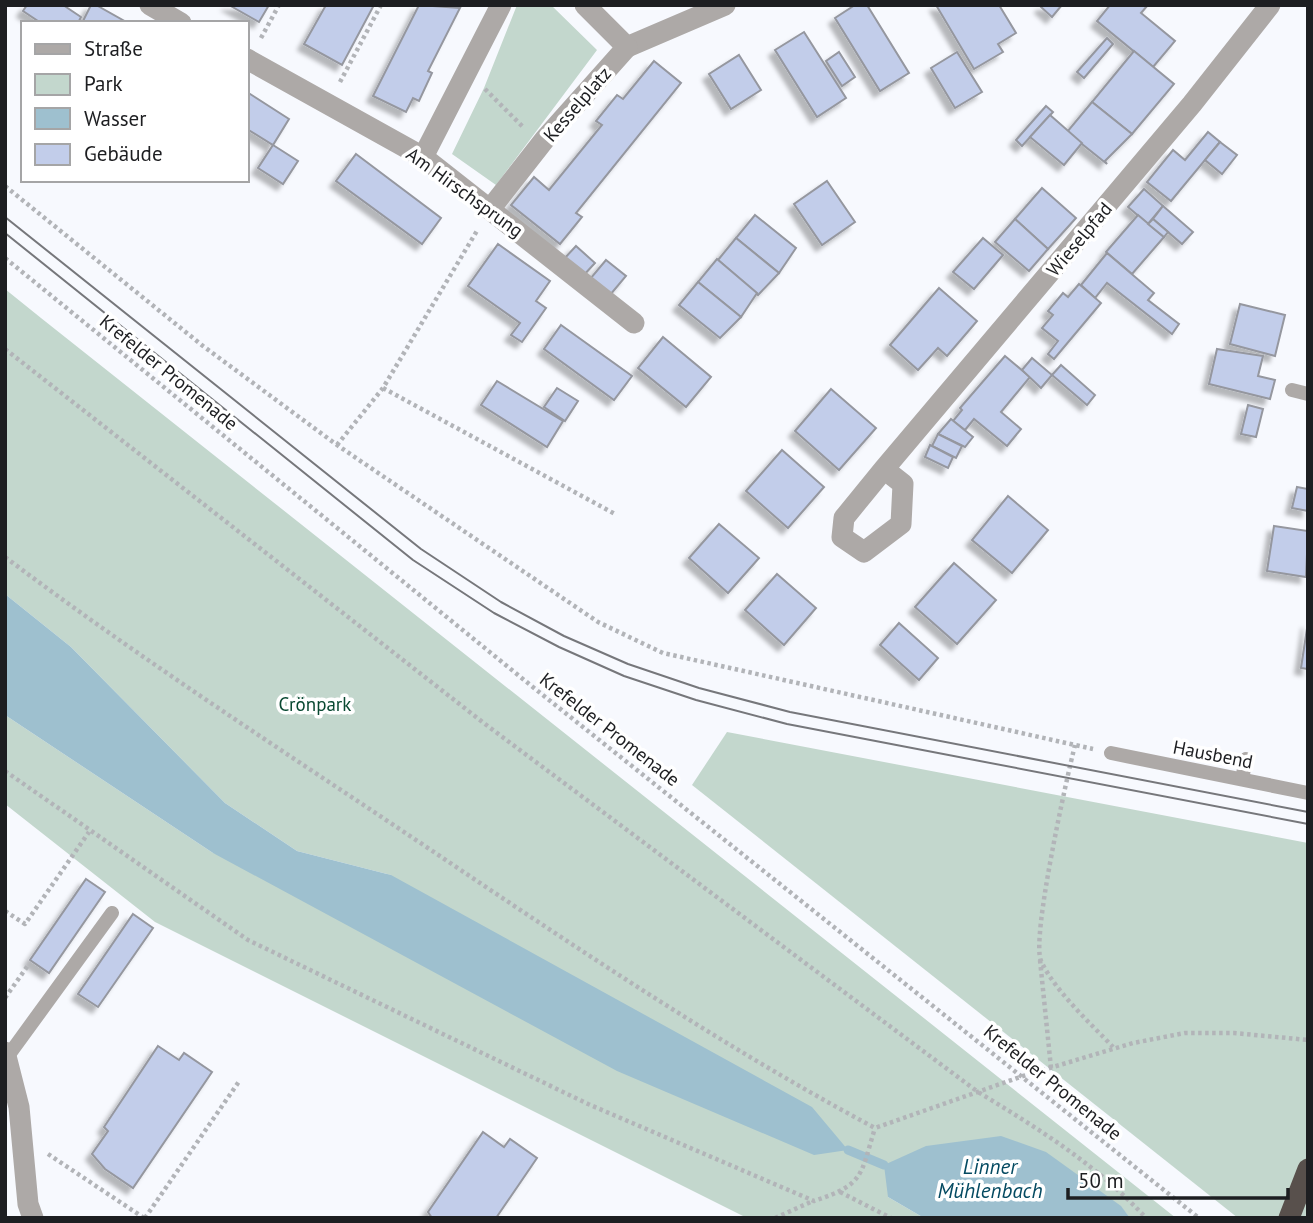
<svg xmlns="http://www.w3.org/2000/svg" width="1313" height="1223" viewBox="0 0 1313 1223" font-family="'PT Sans',sans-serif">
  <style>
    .green { fill: #c3d7cd }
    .water { fill: #9ec0cf }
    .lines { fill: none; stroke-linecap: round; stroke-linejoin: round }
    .stream { stroke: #9ec0cf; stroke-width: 9 }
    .building { fill: #c2cdea; stroke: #95979f; stroke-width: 2; filter: url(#shadow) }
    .path { stroke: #b2b4b8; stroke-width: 4.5; stroke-dasharray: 3.5 3.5; stroke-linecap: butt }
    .service { stroke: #ada9a7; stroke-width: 14 }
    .minor { stroke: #ada9a7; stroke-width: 21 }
    .motorway { stroke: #58504c; stroke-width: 21 }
    .tram { stroke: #76777b; stroke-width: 2 }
    .labels { text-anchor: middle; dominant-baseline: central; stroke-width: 7; stroke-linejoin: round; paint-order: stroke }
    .street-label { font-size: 19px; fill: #1d1e21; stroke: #fff }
    .park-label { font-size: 19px; fill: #094932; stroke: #fff }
    .water-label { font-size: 21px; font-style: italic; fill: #044a61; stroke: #fff }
  </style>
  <defs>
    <filter id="shadow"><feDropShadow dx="-6" dy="6" stdDeviation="2" flood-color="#0004"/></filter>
  </defs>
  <rect width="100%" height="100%" fill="#f7f9fe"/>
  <g class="green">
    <path d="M517,5H551L597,50L496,185L452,154L484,88Z"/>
    <path d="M5,289L41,318L1176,1218H1130L1120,1206L888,1197L924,1218H747L155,922L5,804V715L213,853L391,875L297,851L225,803L71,647L5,594Z"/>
    <path d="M727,732L1308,843V1218H1238L692,785Z"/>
  </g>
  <g class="water">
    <path d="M5,594L71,647L225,803L297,851L391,875L812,1107L848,1150L814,1155L617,1071L213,853L5,715Z"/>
    <path d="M1001,1136L1046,1152L1121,1206L1130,1218H924L888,1197L884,1165L926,1146Z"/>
  </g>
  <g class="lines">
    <path class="stream" d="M848,1150L884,1165"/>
  </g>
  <g class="building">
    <path d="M27,5H63L81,17L78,23H41L23,11Z"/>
    <path d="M91,5H96L128,23H82Z"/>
    <path d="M229,5H269L259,22Z"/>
    <path d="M326,5H374L342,65L304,44Z"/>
    <path d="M419,5L460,8L428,71L432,73L419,101L413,98L406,112L373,96Z"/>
    <path d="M855,5H867L909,73L880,91L835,18Z"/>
    <path d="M936,5H999L1016,33L998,44L1003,52L974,69Z"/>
    <path d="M1043,5H1062L1052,17L1041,7Z"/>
    <path d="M1110,5H1148L1141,13L1175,41L1153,67L1097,21Z"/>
    <path d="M804,32L846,98L817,117L775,50Z"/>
    <path d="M1107,38L1113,44L1084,78L1077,72Z"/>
    <path d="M1134,51L1174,84L1132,134L1092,102Z"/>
    <path d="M839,52L855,77L842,86L826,61Z"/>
    <path d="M957,52L982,92L955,108L931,68Z"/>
    <path d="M739,55L761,90L731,109L709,74Z"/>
    <path d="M654,61L681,83L576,213L582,217L560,244L511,205L534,177L549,190L602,125L596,121L617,95L623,99Z"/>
    <path d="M247,92L289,119L273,145L247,129Z"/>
    <path d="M1092,102L1132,134L1105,161L1107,164L1067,132Z"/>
    <path d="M1046,106L1053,112L1022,146L1016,140Z"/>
    <path d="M1050,115L1082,143L1064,165L1030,137Z"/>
    <path d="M1208,132L1220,142L1171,201L1147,182L1173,150L1185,160Z"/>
    <path d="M1220,142L1237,155L1222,174L1205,160Z"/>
    <path d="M273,145L298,161L283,184L258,168Z"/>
    <path d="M356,154L441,218L422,244L336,181Z"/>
    <path d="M827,181L855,222L822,245L794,204Z"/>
    <path d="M1042,188L1076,218L1048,249L1015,219Z"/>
    <path d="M1144,189L1163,206L1148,224L1128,207Z"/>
    <path d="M1163,206L1193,232L1182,244L1153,219Z"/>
    <path d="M755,215L796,248L779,273L736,238Z"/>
    <path d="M1138,215L1164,237L1132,274L1106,252Z"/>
    <path d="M1015,219L1048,249L1029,271L995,242Z"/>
    <path d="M1153,219L1168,232L1164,237L1148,224Z"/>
    <path d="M736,238L779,273L758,295L718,260Z"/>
    <path d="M983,238L1003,255L974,289L953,272Z"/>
    <path d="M498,244L550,281L536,301L546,308L522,342L511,335L520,323L468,286Z"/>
    <path d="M576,246L595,263L582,277L563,260Z"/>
    <path d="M1107,253L1154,293L1148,300L1179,324L1172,334L1107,283L1095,298L1081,285Z"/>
    <path d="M717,259L757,293L741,317L698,282Z"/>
    <path d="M606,260L626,276L610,295L590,279Z"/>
    <path d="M698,282L741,317L720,338L679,305Z"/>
    <path d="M1079,284L1101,303L1054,359L1048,354L1058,341L1042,328L1053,315L1048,311L1063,293L1068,297Z"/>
    <path d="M939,288L977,321L947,356L938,348L918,370L890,345Z"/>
    <path d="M1240,304L1285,315L1275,356L1230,344Z"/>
    <path d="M561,325L632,376L614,400L544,349Z"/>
    <path d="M663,337L711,377L686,407L638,368Z"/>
    <path d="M1217,349L1263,356L1258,376L1275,380L1270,399L1209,384Z"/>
    <path d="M1005,356L1030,377L1001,412L1021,429L1007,446L974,419L965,430L953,421L962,410L960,408Z"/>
    <path d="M1032,358L1052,375L1041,388L1022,370Z"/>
    <path d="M1061,365L1095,395L1087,405L1052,375Z"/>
    <path d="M497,381L563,421L547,447L481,405Z"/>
    <path d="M557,388L578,401L565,421L544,407Z"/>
    <path d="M831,389L876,428L839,470L795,431Z"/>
    <path d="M1248,405L1263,409L1256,437L1241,434Z"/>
    <path d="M951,419L973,437L965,447L938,434Z"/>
    <path d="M938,434L962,446L956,458L932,446Z"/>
    <path d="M930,445L953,457L948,468L925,457Z"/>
    <path d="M782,450L824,487L788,528L746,491Z"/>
    <path d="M1297,487L1308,489V511L1292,508Z"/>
    <path d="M1008,496L1048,530L1012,573L972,540Z"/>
    <path d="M719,524L759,558L728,593L689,558Z"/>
    <path d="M1274,526L1308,531L1306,577L1267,571Z"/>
    <path d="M954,563L996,600L957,644L915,607Z"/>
    <path d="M777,574L816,608L784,645L745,610Z"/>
    <path d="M1308,622V669L1301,668Z"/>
    <path d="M899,623L938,658L919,680L880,645Z"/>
    <path d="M86,879L105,892L49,973L30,960Z"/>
    <path d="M133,914L153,928L98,1007L78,994Z"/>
    <path d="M158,1046L179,1060L184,1053L212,1072L133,1188L105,1169L92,1154L108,1131L104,1127Z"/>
    <path d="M483,1132L504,1147L510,1139L537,1158L496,1218H432L428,1212Z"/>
  </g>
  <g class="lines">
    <g class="path">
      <path d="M261,38L279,5"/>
      <path d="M340,82L381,5"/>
      <path d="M485,89L523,127"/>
      <path d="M5,186L203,346L337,445L598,622L663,653L1093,749"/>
      <path d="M5,258L534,688L1199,1218"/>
      <path d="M5,349L485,724L978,1092C1039,1129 1097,1165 1146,1218"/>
      <path d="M383,388L615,514"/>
      <path d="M337,445L383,388L478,229"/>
      <path d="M5,557C139,658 280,749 419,842C568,942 716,1043 875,1128L1023,1076L1133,1043L1185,1033H1234L1308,1040"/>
      <path d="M1075,745C1067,777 1031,938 1041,961C1055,991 1090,1023 1113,1047"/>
      <path d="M5,771L248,940L588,1104L814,1201C865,1184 860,1176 875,1128"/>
      <path d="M5,911L25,924L89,832"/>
      <path d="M1040,960L1051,1068"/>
      <path d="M5,998L29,964"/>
      <path d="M48,1154L144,1218"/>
      <path d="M840,1192L891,1218"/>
      <path d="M145,1218L240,1080"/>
      <path d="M775,1218L813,1201"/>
    </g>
    <g class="service">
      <path d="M1292,390L1308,394"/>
      <path d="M1111,753L1308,793"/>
      <path d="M1242,779L1246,759"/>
      <path d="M8,1056L112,913"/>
    </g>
    <g class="minor">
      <path d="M150,5L181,23"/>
      <path d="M627,47L725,5"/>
      <path d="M247,59L423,157L634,323"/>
      <path d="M423,157L501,5"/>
      <path d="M491,208L545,139L627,47L585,5"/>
      <path d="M884,469L903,484L901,524L864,552L842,537L844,518L884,469L1192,104L1270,5"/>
      <path d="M5,1052L19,1107L28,1204L33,1218"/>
    </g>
    <path class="motorway" d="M1289,1218L1308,1169"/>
    <g class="tram">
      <path d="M5,217L421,549L501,602L564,636L628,664L699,688L790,712L1308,812"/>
      <path d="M5,233L413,560L494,613L559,647L624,676L696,700L787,724L1308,824"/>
    </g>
  </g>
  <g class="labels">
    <g class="street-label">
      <text transform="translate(577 104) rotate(-49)">Kesselplatz</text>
      <text transform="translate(465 192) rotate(36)">Am Hirschsprung</text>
      <text transform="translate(1079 239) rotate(-50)">Wieselpfad</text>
      <text transform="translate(169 372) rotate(39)">Krefelder Promenade</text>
      <text transform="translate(610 729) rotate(38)">Krefelder Promenade</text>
      <text transform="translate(1213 754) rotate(11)">Hausbend</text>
      <text transform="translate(1053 1082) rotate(39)">Krefelder Promenade</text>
    </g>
    <g class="park-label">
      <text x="315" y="704">Crönpark</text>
    </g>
    <g class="water-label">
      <text x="990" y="1166">Linner<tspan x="990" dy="24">Mühlenbach</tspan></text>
    </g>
  </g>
  <rect width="1313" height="1223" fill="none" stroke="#1d1e21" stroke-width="14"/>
  <rect x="21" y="21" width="228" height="161" fill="#ffffff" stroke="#a5a5a6" stroke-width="2"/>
  <rect x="35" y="44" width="35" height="10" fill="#ada9a7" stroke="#a5a5a6" stroke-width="2"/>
  <text x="84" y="56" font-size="21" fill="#1d1e21">Straße</text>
  <rect x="35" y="74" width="35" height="21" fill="#c3d7cd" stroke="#a5a5a6" stroke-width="2"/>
  <text x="84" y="91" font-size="21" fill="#1d1e21">Park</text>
  <rect x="35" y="108" width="35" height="21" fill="#9ec0cf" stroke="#a5a5a6" stroke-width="2"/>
  <text x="84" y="126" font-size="21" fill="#1d1e21">Wasser</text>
  <rect x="35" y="144" width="35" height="21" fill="#c2cdea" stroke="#a5a5a6" stroke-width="2"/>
  <text x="84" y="161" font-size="21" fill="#1d1e21">Gebäude</text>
  <path d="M1068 1188v10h220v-10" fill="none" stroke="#1d1e21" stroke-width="3.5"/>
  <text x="1078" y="1188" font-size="21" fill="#1d1e21" stroke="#ffffff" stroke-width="5" paint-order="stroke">50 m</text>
</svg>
